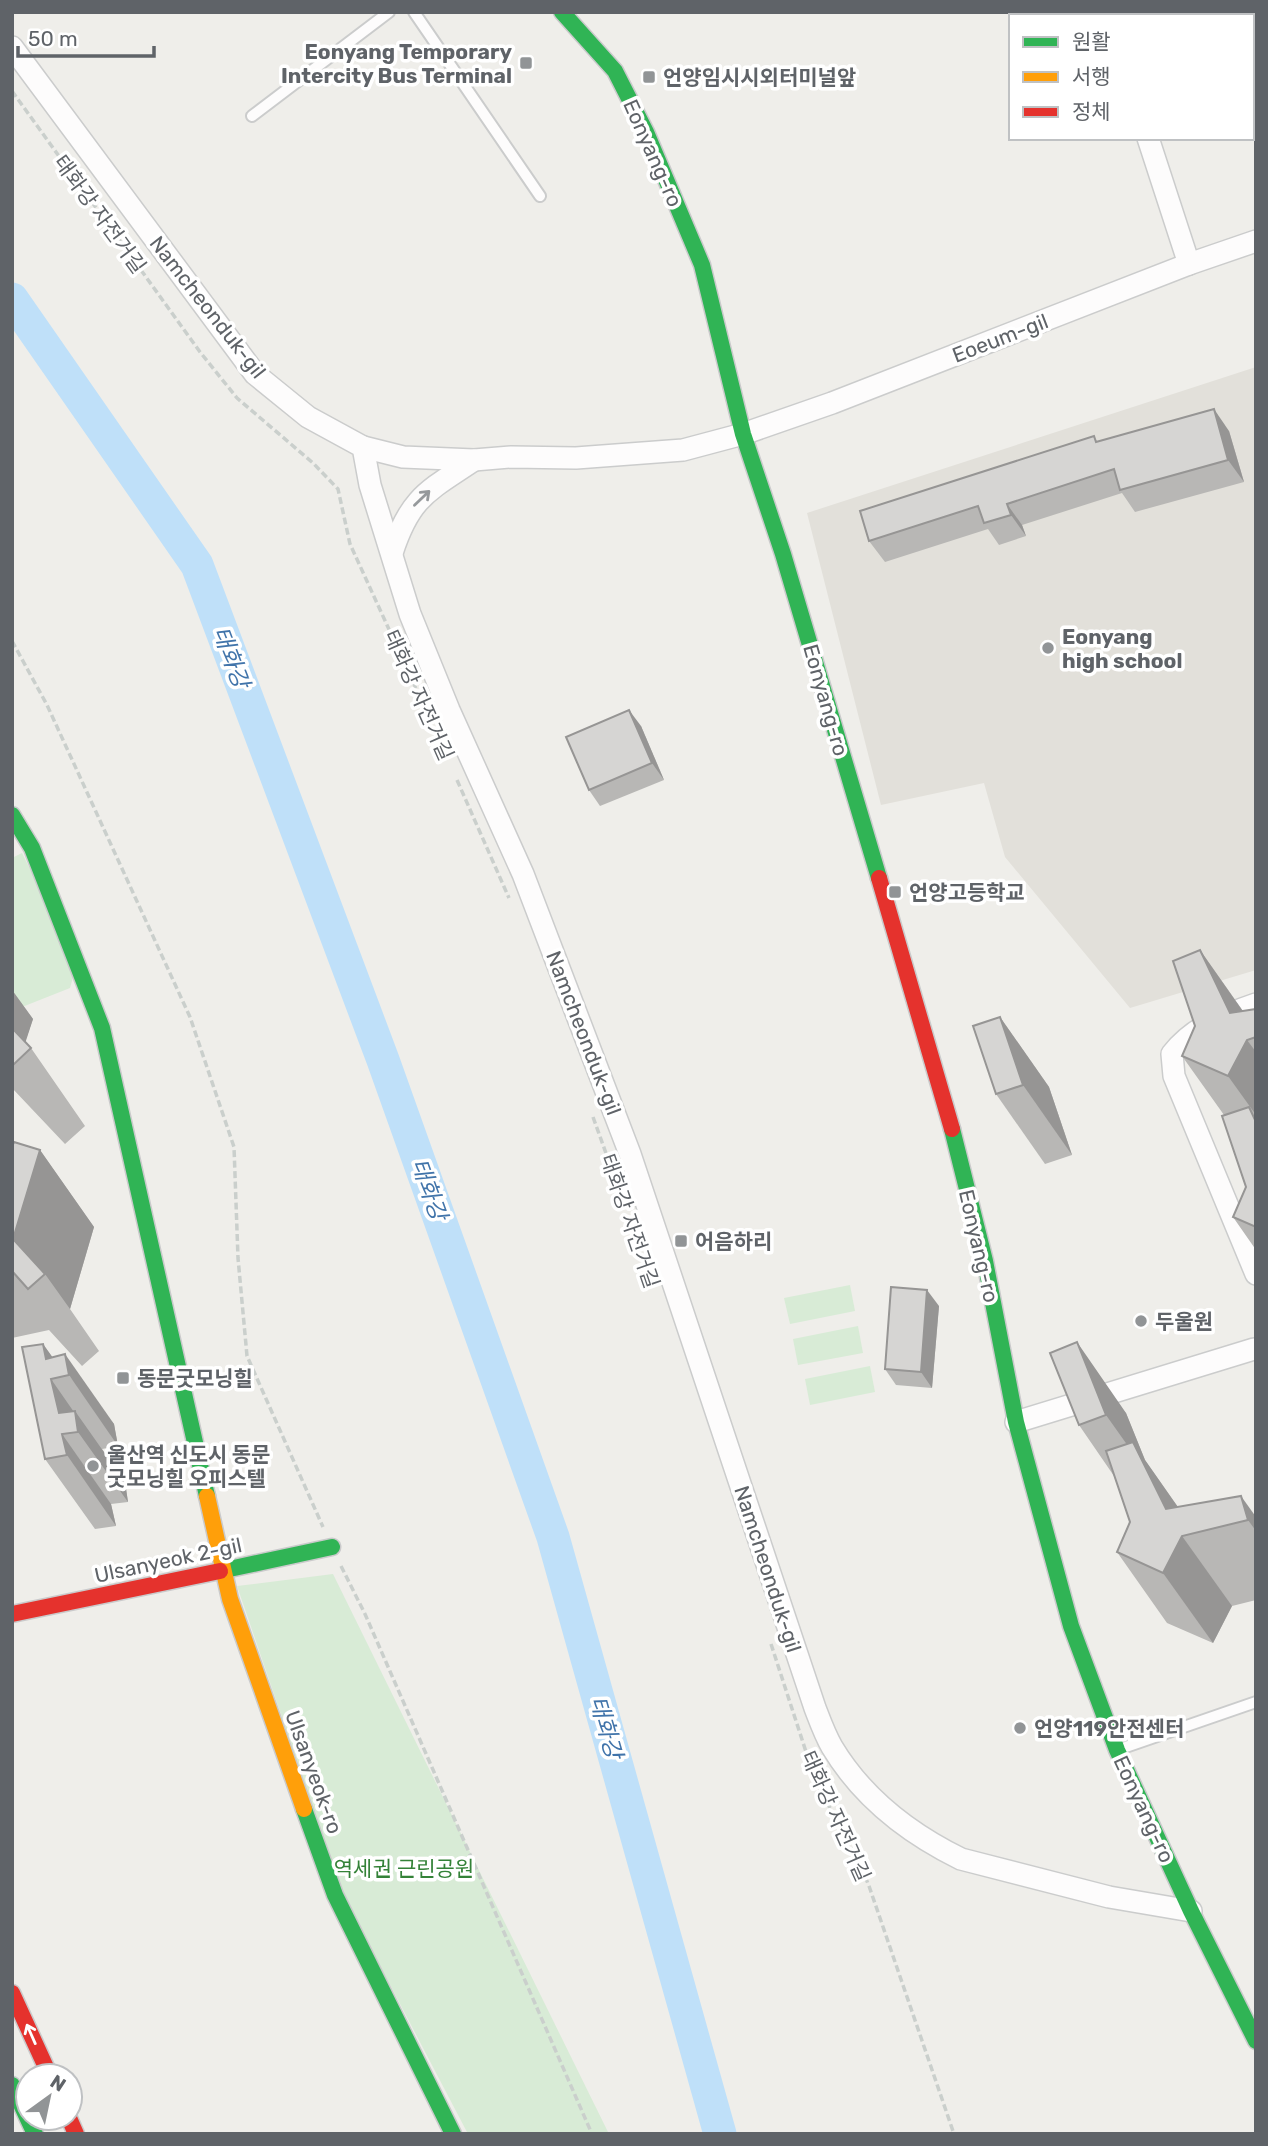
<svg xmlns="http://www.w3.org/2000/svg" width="1268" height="2146" viewBox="0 0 1268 2146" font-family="Rubik,'Noto Sans KR',sans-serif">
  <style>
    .education { fill: #e2e0da }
    .green { fill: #d8ebd6 }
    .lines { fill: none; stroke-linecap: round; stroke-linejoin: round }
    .river { stroke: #bfe0f9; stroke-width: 33 }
    .lane-casing { stroke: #cbcccc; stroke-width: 14 }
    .street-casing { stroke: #cbcccc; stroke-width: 24 }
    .fast-casing { stroke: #cacacb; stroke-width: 19 }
    .slow-casing { stroke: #cacacb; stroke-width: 19 }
    .jam-casing { stroke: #cacacb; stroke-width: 19 }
    .path { stroke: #cacfcc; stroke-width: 3.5; stroke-dasharray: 7 3.5; stroke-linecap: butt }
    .lane { stroke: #fdfcfc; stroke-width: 10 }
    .street { stroke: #fdfcfc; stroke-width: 21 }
    .fast { stroke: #30b455; stroke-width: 16 }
    .slow { stroke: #ff9f0a; stroke-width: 16 }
    .jam { stroke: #e5322d; stroke-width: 16 }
    .wall { fill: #b8b7b5 }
    .shaded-wall { fill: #969594 }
    .building { fill: #d6d5d3; stroke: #969594; stroke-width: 2 }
    .oneway { stroke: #96999c }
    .oneway2 { stroke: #fff }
    .poi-dot { fill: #919496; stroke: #fff; stroke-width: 2.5 }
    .labels { text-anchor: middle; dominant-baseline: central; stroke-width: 7; stroke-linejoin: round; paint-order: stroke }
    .poi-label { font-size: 21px; font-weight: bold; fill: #5f6368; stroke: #fff; text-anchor: start }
    .street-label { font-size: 21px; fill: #5f6368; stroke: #fff }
    .park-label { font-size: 21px; fill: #348238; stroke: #fff }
    .water-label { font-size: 23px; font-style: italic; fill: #4174aa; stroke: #fff }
  </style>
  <rect width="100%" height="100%" fill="#efeeea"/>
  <path class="education" d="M1256,367V970L1130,1008L1005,857L984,783L881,805L807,513Z"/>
  <g class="green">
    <path d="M22,853L77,963L70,988L12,1011V858Z"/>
    <path d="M850,1285L855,1311L790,1324L784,1298Z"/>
    <path d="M858,1326L863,1353L798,1365L793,1339Z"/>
    <path d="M870,1366L875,1392L810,1405L805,1379Z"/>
    <path d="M333,1574L609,2134H468L342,1893L237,1586Z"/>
  </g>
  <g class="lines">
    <path class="river" d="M12,299L197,565L383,1060L553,1537L720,2134"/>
    <g class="lane-casing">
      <g id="lane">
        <path d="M414,12L540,196"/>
        <path d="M252,116L389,12"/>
        <path d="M1120,1749L1256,1702"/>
      </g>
    </g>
    <g class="street-casing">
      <g id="street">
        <path d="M1107,12L1108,16"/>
        <path d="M12,47L255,374L308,417L363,447L370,485L410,614L449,710L523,874L630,1154L815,1708C820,1721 825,1735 832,1747C862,1797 910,1834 961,1859L1109,1897L1191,1911"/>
        <path d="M1148,138L1189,264"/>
        <path d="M363,447L403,457L474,460L511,457L576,458L683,450L743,434L832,403L1189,264L1256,241"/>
        <path d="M392,553C410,497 428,491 474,460"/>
        <path d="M1256,1004C1224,1015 1193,1027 1172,1054L1174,1076L1256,1274"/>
        <path d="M1016,1422L1254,1349"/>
      </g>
    </g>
    <g class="fast-casing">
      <g id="fast">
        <path d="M562,12L615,71L646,132L702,265L743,434L783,554L879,878"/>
        <path d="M12,815L32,848L102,1028L207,1496"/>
        <path d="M952,1129L985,1261L1016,1422L1071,1626L1117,1750L1191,1911L1256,2041"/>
        <path d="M220,1571L332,1547"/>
        <path d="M304,1809L335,1895L453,2134"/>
        <path d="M12,2085L35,2134"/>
      </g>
    </g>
    <g class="slow-casing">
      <path id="slow" d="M207,1496L230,1599L304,1809"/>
    </g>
    <g class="jam-casing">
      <g id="jam">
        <path d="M879,878L952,1129"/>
        <path d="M12,1614L220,1571"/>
        <path d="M12,1993L50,2076"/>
        <path d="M69,2118L76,2134"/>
      </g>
    </g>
    <g class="path">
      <path d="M12,91L200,352L237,398L313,463L338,489L350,544L424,706"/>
      <path d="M12,641L47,705L190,1017L234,1147L238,1258L247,1356L323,1527"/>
      <path d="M457,780L509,898"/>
      <path d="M593,1117L626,1209"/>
      <path d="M341,1566L365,1614L592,2134"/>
      <path d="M771,1644L809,1761L824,1800L845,1827L869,1886L954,2134"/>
    </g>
    <use href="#lane" class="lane"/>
    <use href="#street" class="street"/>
    <use href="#fast" class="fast"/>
    <use href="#slow" class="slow"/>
    <use href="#jam" class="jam"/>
  </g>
  <g class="wall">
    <path d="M1229,431L1244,482L1135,512L1122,493L1022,525L1026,536L999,545L988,529L885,562L869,541L1098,441Z"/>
    <path d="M641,726L664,780L600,806L589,790Z"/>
    <path d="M1200,950L1243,1011L1256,1009V1250L1233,1217L1246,1187L1224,1115L1182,1056L1195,1026Z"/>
    <path d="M12,990L33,1019L25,1042L31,1048L85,1126L65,1144L12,1088Z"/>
    <path d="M1000,1017L1049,1087L1072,1155L1045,1164L996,1094Z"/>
    <path d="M12,1147L40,1150L94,1227L70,1309L99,1351L82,1366L49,1330L12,1338Z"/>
    <path d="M939,1306L932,1388L896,1385L885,1369Z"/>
    <path d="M43,1344L52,1357L114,1424L118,1446L102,1449L125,1482L128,1502L111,1504L116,1526L95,1529L45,1459Z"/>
    <path d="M1050,1353L1126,1413L1145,1460L1178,1507L1256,1517V1600L1232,1606L1213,1643L1167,1623L1117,1552L1130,1522L1114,1476L1079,1425Z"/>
  </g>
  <g class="shaded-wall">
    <path d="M1214,409L1229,431L1244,482L1228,460Z"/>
    <path d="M1007,504L1022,525L1026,536L1011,515Z"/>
    <path d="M629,710L641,726L664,780L652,763Z"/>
    <path d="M1200,950L1249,1020L1230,1013Z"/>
    <path d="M12,990L33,1019L21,1056L12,1044Z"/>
    <path d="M1000,1017L1049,1087L1072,1155L1023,1085Z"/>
    <path d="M1247,1040L1256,1052V1115L1228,1076Z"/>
    <path d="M40,1150L94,1227L70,1309L45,1274L13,1239Z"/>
    <path d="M927,1290L939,1306L932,1388L921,1372Z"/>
    <path d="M1077,1342L1126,1413L1145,1460L1182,1513L1166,1509L1150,1477L1106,1415Z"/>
    <path d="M43,1344L66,1376L46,1359Z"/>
    <path d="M65,1354L114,1424L118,1446L69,1375Z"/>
    <path d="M51,1379L76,1415L75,1411L125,1482L128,1502L78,1432L59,1413Z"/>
    <path d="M62,1434L111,1504L116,1526L67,1455Z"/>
    <path d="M1241,1496L1256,1517V1531L1248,1520Z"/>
    <path d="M1182,1536L1232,1606L1213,1643L1163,1573Z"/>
  </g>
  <g class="building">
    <path d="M1214,409L1228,460L1120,490L1114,469L1007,504L1011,515L984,523L978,506L869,541L860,511L1094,436L1096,442Z"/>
    <path d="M629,710L652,763L589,790L566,737Z"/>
    <path d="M1200,950L1230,1013L1256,1009V1037L1247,1040L1228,1076L1182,1056L1195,1026L1173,961Z"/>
    <path d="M1000,1017L1023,1085L996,1094L973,1026Z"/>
    <path d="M12,1028L31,1048L12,1066Z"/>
    <path d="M1249,1107L1256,1122V1227L1233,1217L1246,1187L1222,1116Z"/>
    <path d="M14,1142L40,1150L13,1239L45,1274L28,1289L12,1271V1147Z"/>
    <path d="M891,1287L927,1290L921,1372L885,1369Z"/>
    <path d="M1077,1342L1106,1415L1079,1425L1050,1353Z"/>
    <path d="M43,1344L46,1359L65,1354L69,1375L51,1379L59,1413L75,1411L78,1432L62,1434L67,1455L45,1459L22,1347Z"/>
    <path d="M1133,1442L1166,1509L1241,1496L1248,1520L1182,1536L1163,1573L1117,1552L1130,1522L1106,1451Z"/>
  </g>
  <defs><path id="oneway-shaft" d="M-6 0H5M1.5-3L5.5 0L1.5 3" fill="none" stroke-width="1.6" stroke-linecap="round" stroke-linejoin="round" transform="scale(1.75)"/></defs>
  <use class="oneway" href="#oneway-shaft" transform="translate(422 498) rotate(-44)"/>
  <use class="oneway2" href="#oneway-shaft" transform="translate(31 2034) rotate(-114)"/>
  <g class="poi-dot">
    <rect x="519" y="56" width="14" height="14" rx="3.5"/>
    <rect x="642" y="70" width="14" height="14" rx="3.5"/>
    <circle cx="1048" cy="648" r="7"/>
    <rect x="888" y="885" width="14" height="14" rx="3.5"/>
    <rect x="674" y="1234" width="14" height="14" rx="3.5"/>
    <circle cx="1141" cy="1321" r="7"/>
    <rect x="116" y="1371" width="14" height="14" rx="3.5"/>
    <circle cx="93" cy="1466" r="7"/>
    <circle cx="1020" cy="1728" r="7"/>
  </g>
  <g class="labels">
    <g class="poi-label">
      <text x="512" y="51" text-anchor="end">Eonyang Temporary<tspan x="512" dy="24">Intercity Bus Terminal</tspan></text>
      <text x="663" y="77">언양임시시외터미널앞</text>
      <text x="1062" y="636">Eonyang<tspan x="1062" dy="24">high school</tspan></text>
      <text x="909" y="892">언양고등학교</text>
      <text x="695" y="1241">어음하리</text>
      <text x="1155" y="1321">두울원</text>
      <text x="137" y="1378">동문굿모닝힐</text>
      <text x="107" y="1454">울산역 신도시 동문<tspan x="107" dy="24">굿모닝힐 오피스텔</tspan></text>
      <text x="1034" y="1728">언양119안전센터</text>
    </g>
    <g class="street-label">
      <text transform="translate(653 153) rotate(66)">Eonyang-ro</text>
      <text transform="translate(100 214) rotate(54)">태화강 자전거길</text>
      <text transform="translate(208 307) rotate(52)">Namcheonduk-gil</text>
      <text transform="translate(1000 338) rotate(-21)">Eoeum-gil</text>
      <text transform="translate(419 695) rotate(66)">태화강 자전거길</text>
      <text transform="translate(826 700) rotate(74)">Eonyang-ro</text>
      <text transform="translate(584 1033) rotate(69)">Namcheonduk-gil</text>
      <text transform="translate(630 1221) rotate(71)">태화강 자전거길</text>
      <text transform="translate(979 1246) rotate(77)">Eonyang-ro</text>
      <text transform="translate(168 1560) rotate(-12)">Ulsanyeok 2-gil</text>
      <text transform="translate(768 1569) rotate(72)">Namcheonduk-gil</text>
      <text transform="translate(314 1772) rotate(70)">Ulsanyeok-ro</text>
      <text transform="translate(1144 1809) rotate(65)">Eonyang-ro</text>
      <text transform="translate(836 1816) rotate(66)">태화강 자전거길</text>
    </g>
    <g class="park-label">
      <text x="404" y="1868">역세권 근린공원</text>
    </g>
    <g class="water-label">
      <text transform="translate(231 657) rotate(69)">태화강</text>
      <text transform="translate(429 1189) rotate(70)">태화강</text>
      <text transform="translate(606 1727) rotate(74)">태화강</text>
    </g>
  </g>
  <rect width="1268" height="2146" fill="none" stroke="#5f6368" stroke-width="28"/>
  <rect x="1009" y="14" width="245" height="126" fill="#ffffff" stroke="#bfc1c3" stroke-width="2"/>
  <rect x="1023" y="37" width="35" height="10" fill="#30b455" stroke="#bfc1c3" stroke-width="2"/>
  <text x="1072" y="49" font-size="21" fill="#5f6368">원활</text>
  <rect x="1023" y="72" width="35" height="10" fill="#ff9f0a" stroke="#bfc1c3" stroke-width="2"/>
  <text x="1072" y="84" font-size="21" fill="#5f6368">서행</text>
  <rect x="1023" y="107" width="35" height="10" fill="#e5322d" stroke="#bfc1c3" stroke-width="2"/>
  <text x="1072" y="119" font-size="21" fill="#5f6368">정체</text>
  <g transform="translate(49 2097) rotate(33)"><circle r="33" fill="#ffffff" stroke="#bfc1c3" stroke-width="2"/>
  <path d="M0-5L12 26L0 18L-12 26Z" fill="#919496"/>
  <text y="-10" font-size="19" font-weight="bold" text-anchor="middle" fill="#5f6368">N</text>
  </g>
  <path d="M18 46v10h136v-10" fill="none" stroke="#5f6368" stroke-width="3.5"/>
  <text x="28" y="46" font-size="21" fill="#5f6368" stroke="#ffffff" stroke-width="5" paint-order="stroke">50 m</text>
</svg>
